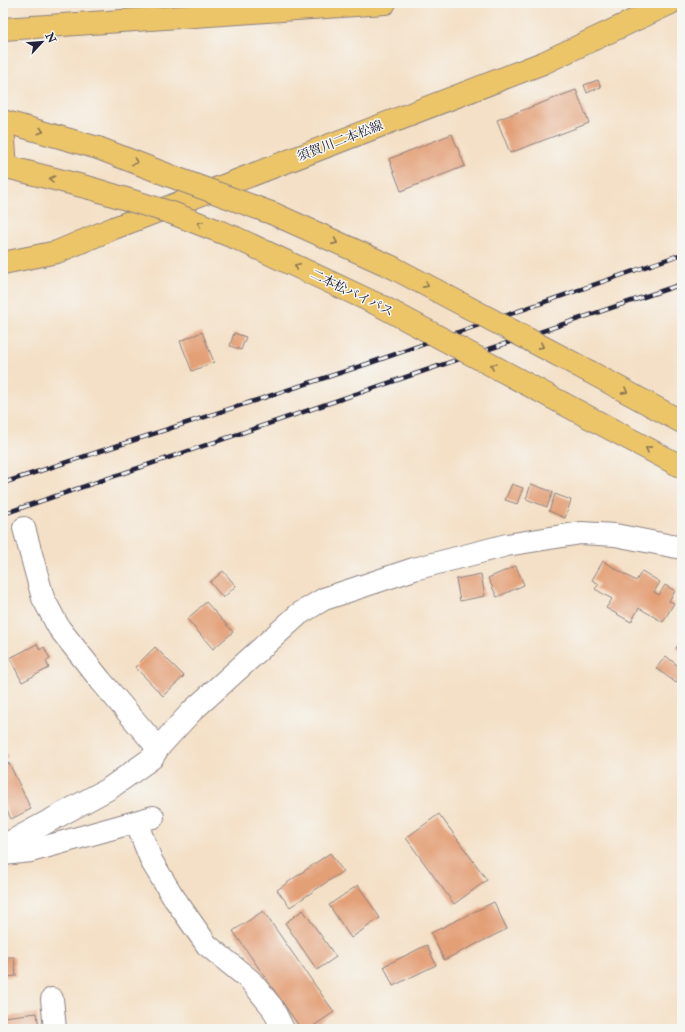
<svg xmlns="http://www.w3.org/2000/svg" width="685" height="1032" viewBox="0 0 685 1032" font-family="'IM FELL Double Pica','Noto Serif JP',serif">
  <style>
    .building { fill: #e39f76 }
    .lines { fill: none; stroke-linecap: round; stroke-linejoin: round }
    .minor-casing { stroke: #8b8180; stroke-width: 24 }
    .major-casing { stroke: #8b8180; stroke-width: 24 }
    .highway-casing { stroke: #8b8180; stroke-width: 24 }
    .minor { stroke: #fff; stroke-width: 22 }
    .major { stroke: #edc569; stroke-width: 22 }
    .highway { stroke: #edc569; stroke-width: 22 }
    .rail-casing { stroke: #22223b; stroke-width: 4.5 }
    .rail { stroke: #f6f6f2; stroke-width: 3; stroke-dasharray: 9; stroke-linecap: butt }
    .highway-bridge-casing { stroke: #8b8180; stroke-width: 24; stroke-linecap: butt }
    .highway-bridge { stroke: #edc569; stroke-width: 22 }
    .oneway { stroke: #887452 }
    .labels { text-anchor: middle; dominant-baseline: central; stroke-width: 3; stroke-linejoin: round; paint-order: stroke }
    .street-label { font-size: 13px; fill: #22223b; stroke: #f6f6f2 }
  </style>
  <rect width="100%" height="100%" fill="#f6f6f2"/>
  <filter id="ink" filterUnits="userSpaceOnUse"><feTurbulence type="fractalNoise" baseFrequency=".025" numOctaves="2"/><feDisplacementMap in="SourceGraphic" scale="8" xChannelSelector="R" yChannelSelector="G"/><feConvolveMatrix kernelMatrix="1 2 1 2 8 2 1 2 1" color-interpolation-filters="sRGB"/></filter>
  <filter id="wash" filterUnits="userSpaceOnUse"><feTurbulence type="fractalNoise" baseFrequency=".012" numOctaves="4" result="noise"/><feDisplacementMap in="SourceGraphic" scale="16" xChannelSelector="R" yChannelSelector="G"/><feGaussianBlur stdDeviation="0.9" result="paint"/><feColorMatrix in="noise" values="0 0 0 0 0 0 0 0 0 0 0 0 0 0 0 0 0 1.4 0 .05"/><feComposite in="paint" operator="in"/></filter>
  <g filter="url(#wash)">
    <rect width="100%" height="100%" fill="#f4e0c6"/>
    <g id="blocks">
      <g class="building">
        <path d="M598,80L601,87L587,93L584,85Z"/>
        <path d="M576,90L589,123L510,153L497,120Z"/>
        <path d="M452,134L465,166L401,191L389,159Z"/>
        <path d="M202,332L214,362L192,371L180,341Z"/>
        <path d="M234,333L246,337L241,350L230,346Z"/>
        <path d="M512,484L523,488L517,504L505,500Z"/>
        <path d="M531,484L553,492L547,507L526,499Z"/>
        <path d="M555,494L571,500L565,518L549,511Z"/>
        <path d="M603,561L636,581L642,571L660,582L654,592L659,595L665,585L675,591L669,601L674,603L663,622L639,608L631,622L606,608L612,599L595,589L599,584L592,580Z"/>
        <path d="M516,566L524,585L497,597L488,578Z"/>
        <path d="M223,571L236,586L223,598L210,582Z"/>
        <path d="M481,574L485,596L460,601L456,579Z"/>
        <path d="M206,602L233,632L213,649L187,619Z"/>
        <path d="M682,641V653L676,648Z"/>
        <path d="M37,644L40,650L44,647L50,659L46,661L49,668L22,682L10,658Z"/>
        <path d="M155,647L184,676L163,696L135,667Z"/>
        <path d="M666,656L682,669V675L676,683L656,668Z"/>
        <path d="M3,746L8,757L3,760Z"/>
        <path d="M9,763L31,809L11,819L3,802V766Z"/>
        <path d="M439,814L487,880L454,904L406,838Z"/>
        <path d="M330,853L343,871L290,907L277,890Z"/>
        <path d="M358,885L380,918L351,938L329,905Z"/>
        <path d="M494,902L507,929L444,960L431,933Z"/>
        <path d="M303,910L336,957L317,970L285,923Z"/>
        <path d="M263,911L334,1012L309,1029H301L233,931Z"/>
        <path d="M427,945L436,965L393,986L384,966Z"/>
        <path d="M3,957H14L16,976L3,977Z"/>
        <path d="M37,1013L39,1029H3V1017Z"/>
      </g>
    </g>
  </g>
  <g filter="url(#ink)">
    <use href="#blocks" fill-opacity="0" stroke="#8b8180" stroke-width="1"/>
    <g class="lines">
      <g class="minor-casing">
        <g id="minor">
          <path d="M24,528L43,598L59,628L101,681L158,748"/>
          <path d="M136,822L152,862L172,895L207,945L250,980L272,1007L283,1029"/>
          <path d="M3,846L110,788L152,758L158,748L192,711L245,663L299,614L324,599L414,569L507,545L581,533L615,535L682,548"/>
          <path d="M3,854L31,851L153,817"/>
          <path d="M52,999L55,1029"/>
        </g>
      </g>
      <g class="major-casing">
        <path id="major" d="M3,263L57,252L114,228L543,63L671,3"/>
      </g>
      <g class="highway-casing">
        <g id="highway">
          <path d="M3,29L385,3"/>
          <path d="M3,121L98,148"/>
          <path d="M3,128L6,167"/>
          <path d="M3,166L90,188"/>
          <path d="M274,214L392,267"/>
          <path d="M236,238L383,307"/>
          <path d="M590,372L682,422"/>
          <path d="M564,404L682,467"/>
        </g>
      </g>
      <use href="#minor" class="minor"/>
      <use href="#major" class="major"/>
      <use href="#highway" class="highway"/>
      <g class="rail-casing">
        <g id="rail">
          <path d="M3,483L367,364L682,254"/>
          <path d="M3,514L409,376L682,284"/>
        </g>
      </g>
      <use href="#rail" class="rail"/>
      <g class="highway-bridge-casing">
        <g id="highway-bridge">
          <path d="M98,148L181,180L274,214"/>
          <path d="M90,188L172,213L236,238"/>
          <path d="M392,267L590,372"/>
          <path d="M383,307L564,404"/>
        </g>
      </g>
      <use href="#highway-bridge" class="highway-bridge"/>
    </g>
    <defs><path id="oneway-chevron" d="M-2-3.5L2.5 0L-2 3.5" fill="none" stroke-width="1.6" stroke-linecap="round" stroke-linejoin="round"/></defs>
    <g class="oneway">
      <use href="#oneway-chevron" transform="translate(41 131) rotate(16)"/>
      <use href="#oneway-chevron" transform="translate(135 162) rotate(21)"/>
      <use href="#oneway-chevron" transform="translate(52 179) rotate(-166)"/>
      <use href="#oneway-chevron" transform="translate(200 224) rotate(-159)"/>
      <use href="#oneway-chevron" transform="translate(335 242) rotate(24)"/>
      <use href="#oneway-chevron" transform="translate(297 266) rotate(-155)"/>
      <use href="#oneway-chevron" transform="translate(426 285) rotate(28)"/>
      <use href="#oneway-chevron" transform="translate(541 346) rotate(28)"/>
      <use href="#oneway-chevron" transform="translate(493 366) rotate(-152)"/>
      <use href="#oneway-chevron" transform="translate(625 391) rotate(29)"/>
      <use href="#oneway-chevron" transform="translate(648 449) rotate(-152)"/>
    </g>
  </g>
  <g class="labels">
    <g class="street-label">
      <text transform="translate(340 141) rotate(-21)">須賀川二本松線</text>
      <text transform="translate(352 293) rotate(26)">二本松バイパス</text>
    </g>
  </g>
  <rect width="685" height="1032" fill="none" stroke="#f6f6f2" stroke-width="16"/>
  <g transform="translate(42 42) rotate(64)" stroke="#f6f6f2" stroke-width="3" paint-order="stroke">
  <path d="M0-3L7 15L0 10L-7 15Z" fill="#22223b"/>
  <text y="-6" font-size="11" font-weight="bold" text-anchor="middle" fill="#22223b">N</text>
  </g>
</svg>
